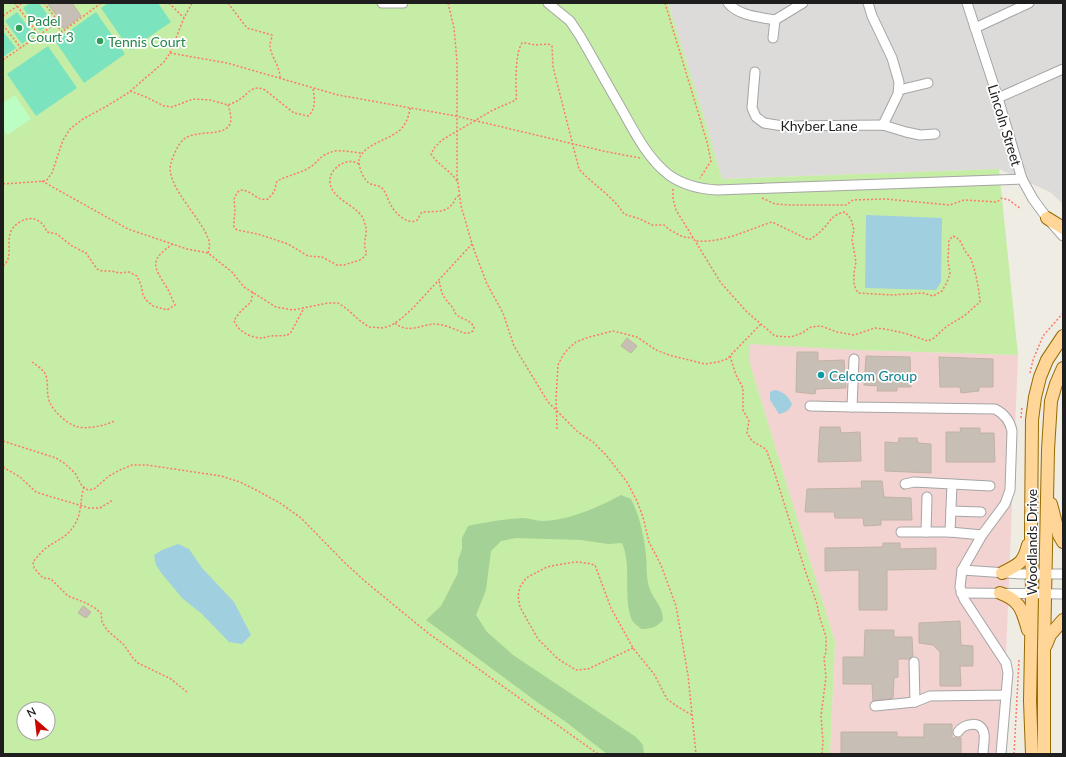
<svg xmlns="http://www.w3.org/2000/svg" width="1066" height="757" viewBox="0 0 1066 757" font-family="Lato,sans-serif">
  <style>
    .residential { fill: #dcdbda }
    .commercial { fill: #f2d3d1 }
    .grass { fill: #c6eda5; fill-rule: evenodd }
    .forest { fill: #a4d195 }
    .park { fill: #bcfdc4 }
    .pitch { fill: #7be4bf }
    .water { fill: #a0cfe0 }
    .building { fill: #c7beb6; stroke: #c2b2a4 }
    .lines { fill: none; stroke-linecap: round; stroke-linejoin: round }
    .minor-casing { stroke: #a5a5a5; stroke-width: 11 }
    .major-casing { stroke: #976b00; stroke-width: 14 }
    .path { stroke: #ff7a64; stroke-width: 1.5; stroke-dasharray: 2 2; stroke-linecap: butt }
    .minor { stroke: #fff; stroke-width: 9 }
    .major { stroke: #ffd698; stroke-width: 12 }
    .leisure-dot { fill: #2e9e5b; stroke: #fff; stroke-width: 1.5 }
    .culture-dot { fill: #0f9aa8; stroke: #fff; stroke-width: 1.5 }
    .labels { text-anchor: middle; dominant-baseline: central; stroke-width: 3.5; stroke-linejoin: round; paint-order: stroke }
    .leisure-label { font-size: 14px; fill: #27864d; stroke: #fff; text-anchor: start }
    .street-label { font-size: 14px; fill: #1e1e1e; stroke: #fff }
    .culture-label { font-size: 14px; fill: #0d838f; stroke: #fff; text-anchor: start }
  </style>
  <rect width="100%" height="100%" fill="#efece3"/>
  <path class="residential" d="M668,3H1063V204L1050,192L999,169L722,179L703,114Z"/>
  <path class="commercial" d="M750,343L857,350L1018,355L1002,754H830L835,642L750,364Z"/>
  <path class="grass" d="M3,3H668L703,114L722,179L999,169L1018,355L857,350L750,344V364L835,642L830,754H3ZM24,709H48V733H24Z"/>
  <path class="forest" d="M621,495L631,499C640,517 644,536 646,556C647,566 646,576 649,587C653,600 663,605 663,620C657,627 651,629 641,629C638,626 632,622 631,618C623,594 632,566 622,543L608,544L581,540L516,538L501,541L491,551L486,590L476,615L487,632L513,655L636,737L643,745L644,754H607L566,722L537,702L426,620L441,606L458,573V560L462,549V538L468,526C486,522 505,519 523,518C529,518 536,521 542,521C567,521 599,507 621,495Z"/>
  <path class="park" d="M15,95L31,119L7,135L3,129V103Z"/>
  <g class="pitch">
    <path d="M30,3H39L53,22L40,31L23,8Z"/>
    <path d="M108,3H158L171,22L130,50L101,8Z"/>
    <path d="M17,12L34,35L22,44L5,21Z"/>
    <path d="M96,12L125,54L84,83L55,41Z"/>
    <path d="M3,31L16,48L3,57Z"/>
    <path d="M48,46L77,88L36,116L7,74Z"/>
  </g>
  <g class="water">
    <path d="M866,215L942,218L941,282L936,290L865,288Z"/>
    <path d="M774,390C783,391 788,396 792,404C790,410 785,413 779,414L770,400V392Z"/>
    <path d="M178,544L189,549L202,568L234,602L251,635L242,644L229,642L201,613L183,599L162,574L156,565L154,555L162,550Z"/>
  </g>
  <g class="building">
    <path d="M47,3H72L81,16L64,29L59,23L61,21Z"/>
    <path d="M627,338L637,346L631,353L621,346Z"/>
    <path d="M797,352H818V361L844,360L846,388L816,389L815,394L796,392Z"/>
    <path d="M866,356L910,357L911,387H897V391H877L878,386L864,385Z"/>
    <path d="M939,357L993,359V387H979V391L961,393L960,387H940Z"/>
    <path d="M820,427H840L841,433L860,432L861,461L818,462Z"/>
    <path d="M960,428H980V433H994L995,462H946V432H961Z"/>
    <path d="M899,438H917L918,443L931,444V473L885,471V442L898,443Z"/>
    <path d="M861,481H882L884,497L911,498L912,520H881V525L864,526L863,518H835L834,512H805L807,489L862,488Z"/>
    <path d="M883,543H900V549L936,548V569L887,570V610H859V570L825,571V548L883,547Z"/>
    <path d="M83,606L91,612L86,618L78,613Z"/>
    <path d="M960,621L961,645L973,646V666H960L961,686H940V652L933,645L919,643V623Z"/>
    <path d="M865,630H894V637H912L913,656L909,659H898V677L894,678L893,698L873,701L872,684H843V657H864Z"/>
    <path d="M924,724H952V738H961V754H841V732H897V737H924Z"/>
  </g>
  <g class="lines">
    <g class="minor-casing">
      <g id="minor">
        <path d="M382,3H403"/>
        <path d="M548,3L570,21L580,36C594,60 607,84 621,108C634,131 647,158 669,175C683,185 700,189 717,190L1022,179"/>
        <path d="M728,3C739,16 759,17 775,20"/>
        <path d="M868,3L872,16L892,58L899,82L898,94L883,125"/>
        <path d="M967,3L998,98L1022,179L1033,199L1047,218L1063,236"/>
        <path d="M975,28L1029,3"/>
        <path d="M773,38L775,20L803,3"/>
        <path d="M755,72L752,108L756,117L764,123L783,126L883,125L906,132L920,135L935,134"/>
        <path d="M899,90L928,83"/>
        <path d="M998,98L1063,69"/>
        <path d="M854,359L852,407L995,409C1005,414 1010,421 1012,431L1010,490L1005,504L982,535L962,570L960,587L964,599L1006,663L1008,673L1006,695L930,696L915,702L875,706"/>
        <path d="M810,406L852,407"/>
        <path d="M905,484L914,482L952,484L950,532L982,535"/>
        <path d="M952,484L990,486"/>
        <path d="M951,511L981,512"/>
        <path d="M901,532H950"/>
        <path d="M926,532L927,497"/>
        <path d="M962,570L1021,574H1063"/>
        <path d="M961,593L1063,594"/>
        <path d="M914,662L915,702"/>
        <path d="M958,732C964,723 982,720 984,734C985,740 983,748 983,754"/>
        <path d="M1001,754L1006,695"/>
      </g>
    </g>
    <g class="major-casing">
      <g id="major">
        <path d="M1047,218L1063,228"/>
        <path d="M1051,504L1059,535L1063,542"/>
        <path d="M1002,573C1019,564 1023,564 1028,545"/>
        <path d="M1000,593C1021,601 1022,610 1028,630"/>
        <path d="M1046,645L1050,635L1063,620"/>
        <path d="M1032,754L1030,701L1032,593L1031,535L1032,420L1035,397L1040,377L1047,360L1063,336"/>
        <path d="M1044,754V648L1048,450L1051,401L1056,384L1063,368"/>
      </g>
    </g>
    <g class="path">
      <path d="M15,3L39,35"/>
      <path d="M44,3L58,21L55,23L62,32L101,3"/>
      <path d="M169,3L184,18"/>
      <path d="M228,3L247,28L272,35C272,38 270,42 270,45C270,56 280,65 280,78"/>
      <path d="M448,3L454,28L457,62V176L461,206L473,247L487,284L503,313L514,346L548,402L578,432L593,442L606,455L627,482L637,501L643,517L649,542L661,565L676,606L688,675L696,754"/>
      <path d="M665,3L707,142L711,161L700,178"/>
      <path d="M3,16L22,3"/>
      <path d="M3,25L21,48"/>
      <path d="M170,53L227,63L338,95L456,116L603,151L640,158"/>
      <path d="M3,60L55,24"/>
      <path d="M130,91L146,97L164,106L172,107L193,99L210,100L228,105C232,103 237,102 240,99C249,93 253,84 265,90L294,113L308,116C317,109 314,97 313,87"/>
      <path d="M410,108C409,115 407,122 402,128C393,139 362,144 359,160C358,166 364,182 371,184C375,186 379,185 382,188C387,194 388,201 392,207C395,213 409,226 417,220C419,218 420,214 422,212C437,211 450,214 456,197L459,196"/>
      <path d="M359,164C347,156 328,169 330,183C332,197 349,203 357,211C361,214 364,219 365,224C369,234 361,243 367,253L364,257L360,260L344,265H337L322,257L308,256L288,244L258,234L237,230L234,227V222L235,210L234,199L237,193L240,190C253,190 256,202 268,199L274,192L277,181C287,176 297,174 307,169C319,163 318,155 335,151C345,150 354,153 363,153"/>
      <path d="M42,181L128,229L187,249L208,253L232,272L244,287L276,307L293,310L328,303H338L347,309L359,320L369,327L383,328L392,325L402,318L413,308L472,244"/>
      <path d="M457,181C449,169 439,166 431,154L435,147L442,140L493,110L516,100C517,94 516,89 516,84C516,73 516,52 522,43H526L535,45L548,44L552,46L553,67L579,169C593,185 613,196 624,214L640,219L652,225H664L670,230L683,237L693,238"/>
      <path d="M3,184L46,181L52,173L63,140L70,129L83,119L107,106L128,93L164,62L170,53L184,18L192,3"/>
      <path d="M673,189V199L676,210L721,283L747,312L775,336L791,337L802,333L811,327L821,326L837,332L854,335L875,328L885,329L904,333L928,341L934,338L947,326L964,316L980,302C979,288 976,273 971,259C969,256 966,253 964,249C961,242 960,239 953,236L949,240L948,261L950,274L947,282L942,291L933,296L923,293L892,295L858,293L854,285V273L856,262L852,239L854,230L851,219L845,212C831,215 831,221 822,230C818,234 814,237 809,240L772,222C744,231 724,243 695,241"/>
      <path d="M762,198L775,204L789,205H846L853,200L885,199L950,205L964,200L997,202L1002,198L1009,200L1021,209"/>
      <path d="M208,253C209,249 210,245 209,241C203,219 164,185 171,163C173,156 178,144 184,139C201,126 242,144 228,105"/>
      <path d="M3,266C13,258 7,245 10,234C12,224 28,215 37,220C42,222 45,227 47,232L57,234L72,246L86,253L97,269L102,271H112L119,273L129,272L137,276L141,285L143,295L146,300L153,306L167,310L175,305C172,299 170,293 167,288C153,266 149,260 173,244"/>
      <path d="M253,292L251,302L241,311L234,320C237,331 251,338 262,338C265,338 268,336 271,336C279,335 282,337 290,334L304,308"/>
      <path d="M395,323C407,334 421,325 434,324C443,324 455,329 464,333H469L473,331L474,327C469,318 461,320 456,314C454,312 454,310 453,308C442,295 442,296 439,280"/>
      <path d="M730,356L736,375L743,388V410L749,421L747,433L752,441L766,449L774,471L805,570L817,604L819,615L826,637V652L824,658L826,677L821,716L823,742L822,754"/>
      <path d="M32,362C36,365 41,368 44,372C50,380 45,393 50,403C54,411 66,423 75,426C84,430 105,426 114,421"/>
      <path d="M1030,373L1033,360L1043,336L1063,313"/>
      <path d="M1021,418L1022,406"/>
      <path d="M557,429L556,399L558,365L563,355L568,349L576,342L589,337L613,331L637,337L656,350L669,355L705,364L718,362L727,359L761,324"/>
      <path d="M3,441L56,458L64,463L75,473L82,486L88,490L94,489L109,476L120,470L132,465H147L221,476L240,482L256,490L280,503L301,518L345,563L367,583L428,633L598,754"/>
      <path d="M3,467L20,477L36,492L42,494L89,508H100L113,500"/>
      <path d="M84,487C80,499 82,513 75,524C68,537 57,540 46,548C41,552 37,557 33,562L34,568L43,578L51,579L68,596L86,603L95,608L101,613L102,622L107,630L124,645L133,658L138,663L171,679L187,692"/>
      <path d="M633,648L588,669L576,670L558,659L538,639L520,607L518,596L520,587L526,578L547,567L562,564L576,562L587,563L595,565L611,608L633,648L654,674L667,699L678,707L692,715"/>
      <path d="M1014,754L1019,660"/>
    </g>
    <use href="#minor" class="minor"/>
    <use href="#major" class="major"/>
  </g>
  <g class="leisure-dot">
    <circle cx="19" cy="28" r="4"/>
    <circle cx="100" cy="41" r="4"/>
  </g>
  <circle class="culture-dot" cx="821" cy="375" r="4"/>
  <g class="labels">
    <g class="leisure-label">
      <text x="27" y="20">Padel<tspan x="27" dy="16">Court 3</tspan></text>
      <text x="108" y="41">Tennis Court</text>
    </g>
    <g class="street-label">
      <text x="819" y="125">Khyber Lane</text>
      <text transform="translate(1005 125) rotate(73)">Lincoln Street</text>
      <text transform="translate(1031 542) rotate(-90)">Woodlands Drive</text>
    </g>
    <g class="culture-label">
      <text x="829" y="375">Celcom Group</text>
    </g>
  </g>
  <rect width="1066" height="757" fill="none" stroke="#1e1e1e" stroke-width="8"/>
  <g transform="translate(36 721) rotate(332)"><circle r="19" fill="#ffffff" stroke="#a5a5a5"/>
  <path d="M0-3L7 15L0 10L-7 15Z" fill="#cb0800"/>
  <text y="-6" font-size="11" font-weight="bold" text-anchor="middle" fill="#1e1e1e">N</text>
  </g>
</svg>
